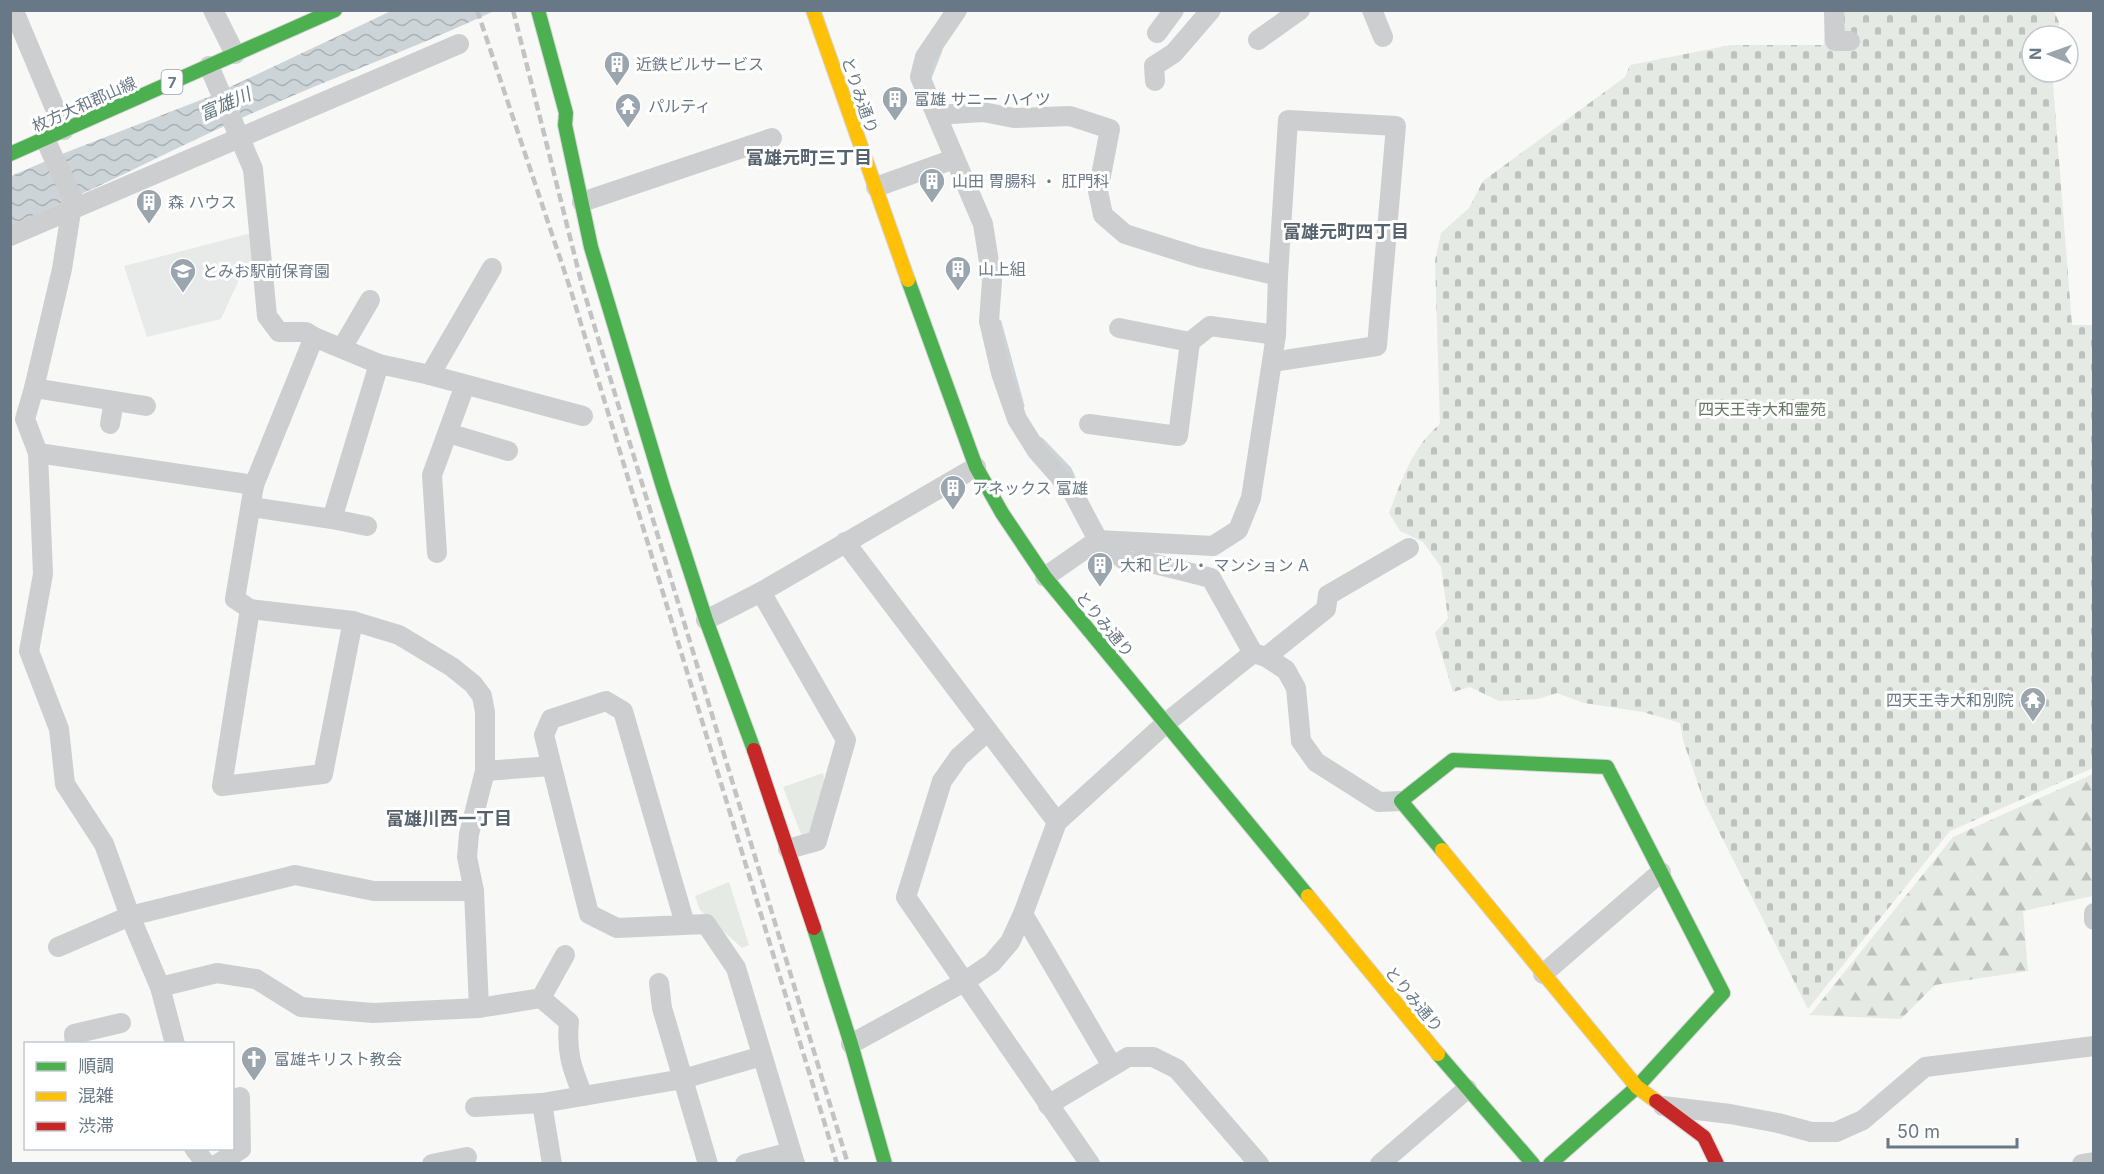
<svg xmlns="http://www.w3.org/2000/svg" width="2104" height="1174" viewBox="0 0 2104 1174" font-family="Inter,'Noto Sans JP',sans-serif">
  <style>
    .built { fill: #e8eae9 }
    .green { fill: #e6eae5 }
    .forest { fill: url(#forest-firs) }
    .cemetery { fill: url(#cemetery-stones) }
    .water { fill: url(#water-waves) }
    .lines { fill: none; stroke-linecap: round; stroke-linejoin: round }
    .stream { stroke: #cdd4d8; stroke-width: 5 }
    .fast-casing { stroke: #d5d6d7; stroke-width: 16 }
    .slow-casing { stroke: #d5d6d7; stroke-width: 16 }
    .jam-casing { stroke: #d5d6d7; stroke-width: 16 }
    .street { stroke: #cdcecf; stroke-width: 20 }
    .fast { stroke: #4caf50; stroke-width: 14 }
    .slow { stroke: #ffc107; stroke-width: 14 }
    .jam { stroke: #c62828; stroke-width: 14 }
    .rail { stroke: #c2c3c5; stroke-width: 4.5; stroke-dasharray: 9 4.5; stroke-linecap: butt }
    .labels { text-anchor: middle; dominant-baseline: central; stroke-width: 6; stroke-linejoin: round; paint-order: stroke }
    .shield { fill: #fff; stroke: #96a0aa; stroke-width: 1.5 }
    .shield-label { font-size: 15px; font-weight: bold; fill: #697886 }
    .poi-label { font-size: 16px; fill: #697886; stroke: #fff; text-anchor: start }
    .street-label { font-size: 16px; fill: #697886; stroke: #fff }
    .park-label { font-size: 16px; fill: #667963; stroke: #fff }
    .water-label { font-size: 18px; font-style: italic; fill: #647982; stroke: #fff }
    .neighbourhood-label { font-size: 18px; font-weight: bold; fill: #56626c; stroke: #fff }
  </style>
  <defs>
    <pattern id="forest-firs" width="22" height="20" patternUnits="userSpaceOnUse" patternTransform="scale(1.5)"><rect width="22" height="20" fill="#e6eae5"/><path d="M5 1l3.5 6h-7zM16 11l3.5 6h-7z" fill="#bec2bf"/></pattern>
    <pattern id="cemetery-stones" width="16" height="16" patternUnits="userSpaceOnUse" patternTransform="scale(1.5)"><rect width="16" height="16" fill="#e6eae5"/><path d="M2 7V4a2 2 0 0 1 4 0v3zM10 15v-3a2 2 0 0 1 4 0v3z" fill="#bec2bf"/></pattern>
    <pattern id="water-waves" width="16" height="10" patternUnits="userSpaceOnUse" patternTransform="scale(1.5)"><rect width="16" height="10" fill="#cdd4d8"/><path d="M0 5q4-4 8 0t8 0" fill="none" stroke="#aab1b5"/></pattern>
  </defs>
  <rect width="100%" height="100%" fill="#f8f8f7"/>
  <path class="built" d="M255,232L259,265L244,269L221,319L147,337L124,266Z"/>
  <g class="green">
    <path d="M823,773L825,784L811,835L802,837L783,787Z"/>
    <path d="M729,882L749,945L742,948L700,910L695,896Z"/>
  </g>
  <path class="forest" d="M2093,774V896L2023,911L2028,971L1935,985L1901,1019L1810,1015L1953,837Z"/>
  <path class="cemetery" d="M1824,11H2054L2059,22V36H2032V72H2052L2072,325H2093V768L1950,831L1808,1009L1704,802L1683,740L1680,723L1643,712L1584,703L1557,693L1538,699L1499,701L1470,687L1453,692L1435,633L1448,618L1441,567L1423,542L1400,531L1389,513C1402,480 1412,447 1440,424L1435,261L1441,233L1469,208L1483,181L1625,77L1630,65L1731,45H1824Z"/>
  <path class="water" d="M391,11H494C413,49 328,79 246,116C167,152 91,192 11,225V176L67,152L211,96Z"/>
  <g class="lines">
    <g class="stream">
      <path d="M929,78L940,50"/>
      <path d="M999,322L1022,406"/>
      <path d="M1041,440L1069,469L1076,484"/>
    </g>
    <g class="fast-casing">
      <g id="fast">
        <path d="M538,10L566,113L565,125L591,247L663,487L706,620L754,750"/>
        <path d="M10,154L335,10"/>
        <path d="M908,280L976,467L1002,513L1045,577L1308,896"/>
        <path d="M1442,850L1401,801L1453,760L1607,767L1723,993L1637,1087L1550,1164"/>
        <path d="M814,928L851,1044L885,1164"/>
        <path d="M1438,1054L1533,1164"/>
      </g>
    </g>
    <g class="slow-casing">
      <g id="slow">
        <path d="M813,10L908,280"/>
        <path d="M1442,850L1637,1087L1656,1101"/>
        <path d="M1308,896L1438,1054"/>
      </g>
    </g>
    <g class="jam-casing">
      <g id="jam">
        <path d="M754,750L814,928"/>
        <path d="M1656,1101L1704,1137L1717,1164"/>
      </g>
    </g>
    <g class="street">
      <path d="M213,10L235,54"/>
      <path d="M957,10L925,57L920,77L983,224L992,281L989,321L1001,373L1017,419L1037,451L1072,491L1098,540L1127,562H1147L1211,578L1253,653"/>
      <path d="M1372,10L1383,37"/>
      <path d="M1834,10L1835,41H1850"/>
      <path d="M14,11L64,130"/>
      <path d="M1157,33L1174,10"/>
      <path d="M1258,40L1300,10"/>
      <path d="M209,66L253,169L267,316L279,332H306L314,337L379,364L430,375L583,416"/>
      <path d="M1155,81L1154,66L1174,53L1211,10"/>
      <path d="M937,115L983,112L1014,118L1070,116L1110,129L1098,191L1103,215L1125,234L1198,257L1278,276"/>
      <path d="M45,139L73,199L62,269L34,388L25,419L38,453L254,485L314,337"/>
      <path d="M876,187L954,159"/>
      <path d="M582,202L772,138"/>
      <path d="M10,236L459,44"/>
      <path d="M1119,328L1190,342"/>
      <path d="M342,348L370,300"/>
      <path d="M430,375L492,268"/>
      <path d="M34,388L146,406"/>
      <path d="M110,424L114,401"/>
      <path d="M1089,424L1178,436L1190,342L1210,326L1276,335"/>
      <path d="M448,433L508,451"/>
      <path d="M38,453L43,574L29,651L59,729L65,784L104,844L130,916L160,987L175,1044"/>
      <path d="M254,485L235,599L250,609L353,621L399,635L452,667L473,684L482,696L485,712V771L469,834L467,857L474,891L479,1008"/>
      <path d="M251,507L332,519L367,526"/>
      <path d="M332,519L379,364"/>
      <path d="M845,542L1057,822"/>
      <path d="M437,553L432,475L465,385"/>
      <path d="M1045,577L1098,540L1213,546L1238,530L1251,498L1276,335L1278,276L1288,120L1396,126L1377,346L1272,362"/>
      <path d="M761,592L846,740L817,841L788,849"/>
      <path d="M250,609L222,786L323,774L353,621"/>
      <path d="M706,620L761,592L976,467"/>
      <path d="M1266,657L1286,670L1296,688L1301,741L1316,762L1379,802L1401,801"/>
      <path d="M988,731L959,757L942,781L906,897L1090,1164"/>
      <path d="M485,771L551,766"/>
      <path d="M2094,913V920"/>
      <path d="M1023,914L1112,1066"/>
      <path d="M685,924L623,711L606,701L551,719L544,735L589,914L617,928L706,924L736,968L795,1164"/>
      <path d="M58,947L130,916L295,875L374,891H474"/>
      <path d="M1543,974L1661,872"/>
      <path d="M659,983L662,1008L708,1164"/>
      <path d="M160,987L217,973L256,979L301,1007L373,1013L479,1008L541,998L569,1022C566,1053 572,1068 583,1096"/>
      <path d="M541,998L565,955"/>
      <path d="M75,1044L74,1034L121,1023"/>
      <path d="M851,1044L964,982L992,963L1010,942L1023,914L1057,822L1166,723L1253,653L1266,657L1326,609L1328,595L1409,548"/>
      <path d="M542,1103L552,1164"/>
      <path d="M1048,1105L1128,1057H1153L1177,1069L1259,1164"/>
      <path d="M1663,1106L1730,1114L1778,1123L1811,1132H1836L1863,1120L1925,1067L2094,1046"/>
      <path d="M475,1107L542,1103L683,1079L762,1056"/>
      <path d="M194,1148L206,1164"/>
      <path d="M218,1164L241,1149L240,1097"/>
      <path d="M432,1164L467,1157"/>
      <path d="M745,1164L791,1152"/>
      <path d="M1380,1164L1467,1089"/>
      <path d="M2082,1164L2094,1162"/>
    </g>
    <use href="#fast" class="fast"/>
    <use href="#slow" class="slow"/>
    <use href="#jam" class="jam"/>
    <g class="rail">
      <path d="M477,10L571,291L837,1164"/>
      <path d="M513,10L582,285L848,1164"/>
    </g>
  </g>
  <defs>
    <g id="building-pin" transform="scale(1.35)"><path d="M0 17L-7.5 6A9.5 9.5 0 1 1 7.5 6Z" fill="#9ba5ae" stroke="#fff"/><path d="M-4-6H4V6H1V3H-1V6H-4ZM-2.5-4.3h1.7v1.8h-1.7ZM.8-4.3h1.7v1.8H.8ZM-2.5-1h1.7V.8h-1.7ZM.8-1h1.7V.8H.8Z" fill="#fff"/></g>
    <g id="temple-pin" transform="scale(1.35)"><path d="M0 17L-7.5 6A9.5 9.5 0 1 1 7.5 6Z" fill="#9ba5ae" stroke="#fff"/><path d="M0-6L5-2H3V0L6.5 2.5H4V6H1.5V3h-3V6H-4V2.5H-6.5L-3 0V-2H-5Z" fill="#fff"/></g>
    <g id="school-pin" transform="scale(1.35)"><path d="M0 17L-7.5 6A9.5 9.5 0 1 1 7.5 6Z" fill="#9ba5ae" stroke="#fff"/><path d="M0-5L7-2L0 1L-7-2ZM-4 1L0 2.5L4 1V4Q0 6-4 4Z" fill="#fff"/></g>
    <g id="church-pin" transform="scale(1.35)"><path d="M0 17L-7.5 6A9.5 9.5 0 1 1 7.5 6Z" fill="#9ba5ae" stroke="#fff"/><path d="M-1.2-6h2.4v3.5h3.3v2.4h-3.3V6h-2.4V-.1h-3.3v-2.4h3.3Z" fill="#fff"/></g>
  </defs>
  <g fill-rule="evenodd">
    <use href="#building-pin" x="617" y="64"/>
    <use href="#building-pin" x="895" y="99"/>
    <use href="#temple-pin" x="628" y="106"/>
    <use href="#building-pin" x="932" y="181"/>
    <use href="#building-pin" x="149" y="202"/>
    <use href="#building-pin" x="958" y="269"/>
    <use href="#school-pin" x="183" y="271"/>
    <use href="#building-pin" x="953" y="488"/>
    <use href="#building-pin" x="1100" y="565"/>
    <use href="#temple-pin" x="2033" y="700"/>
    <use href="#church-pin" x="254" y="1059"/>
  </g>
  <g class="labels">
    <rect class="shield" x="161.5" y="70" width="21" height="24" rx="4.5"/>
    <g class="shield-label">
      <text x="172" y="82">7</text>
    </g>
    <g class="poi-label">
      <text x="636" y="64">近鉄ビルサービス</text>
      <text x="914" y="99">富雄 サニー ハイツ</text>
      <text x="648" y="106">パルティ</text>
      <text x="952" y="181">山田 胃腸科 ・ 肛門科</text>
      <text x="168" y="202">森 ハウス</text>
      <text x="978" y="269">山上組</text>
      <text x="202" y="271">とみお駅前保育園</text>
      <text x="972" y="488">アネックス 富雄</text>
      <text x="1120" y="565">大和 ビル ・ マンション A</text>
      <text x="2014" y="700" text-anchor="end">四天王寺大和別院</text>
      <text x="274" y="1059">富雄キリスト教会</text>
    </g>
    <g class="street-label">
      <text transform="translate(860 95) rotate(71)">とりみ通り</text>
      <text transform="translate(84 104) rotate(-24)">枚方大和郡山線</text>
      <text transform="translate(1105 624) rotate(50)">とりみ通り</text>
      <text transform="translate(1414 999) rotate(50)">とりみ通り</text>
    </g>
    <g class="park-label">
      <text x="1762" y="409">四天王寺大和霊苑</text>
    </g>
    <g class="water-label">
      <text transform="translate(225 104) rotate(-24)">富雄川</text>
    </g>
    <g class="neighbourhood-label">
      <text x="809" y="157">富雄元町三丁目</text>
      <text x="1346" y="231">富雄元町四丁目</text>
      <text x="449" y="818">富雄川西一丁目</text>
    </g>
  </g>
  <rect width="2104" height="1174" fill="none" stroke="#697886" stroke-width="24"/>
  <rect x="24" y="1042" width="210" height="108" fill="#ffffff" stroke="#c3c9cf" stroke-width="1.5"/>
  <rect x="36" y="1062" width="30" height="9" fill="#4caf50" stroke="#c3c9cf" stroke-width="1.5"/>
  <text x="78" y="1072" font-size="18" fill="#697886">順調</text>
  <rect x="36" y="1092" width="30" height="9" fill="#ffc107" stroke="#c3c9cf" stroke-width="1.5"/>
  <text x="78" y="1102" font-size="18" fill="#697886">混雑</text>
  <rect x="36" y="1122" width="30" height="9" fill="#c62828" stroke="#c3c9cf" stroke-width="1.5"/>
  <text x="78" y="1132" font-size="18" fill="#697886">渋滞</text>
  <g transform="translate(2050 54) rotate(271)"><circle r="28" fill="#ffffff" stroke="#c3c9cf" stroke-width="1.5"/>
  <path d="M0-4.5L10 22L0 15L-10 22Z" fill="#9ba5ae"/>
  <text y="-9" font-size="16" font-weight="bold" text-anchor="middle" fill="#697886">N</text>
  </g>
  <path d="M1888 1138v9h129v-9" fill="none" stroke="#697886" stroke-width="3"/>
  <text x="1897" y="1138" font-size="18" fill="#697886" stroke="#ffffff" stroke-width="4.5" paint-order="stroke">50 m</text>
</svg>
